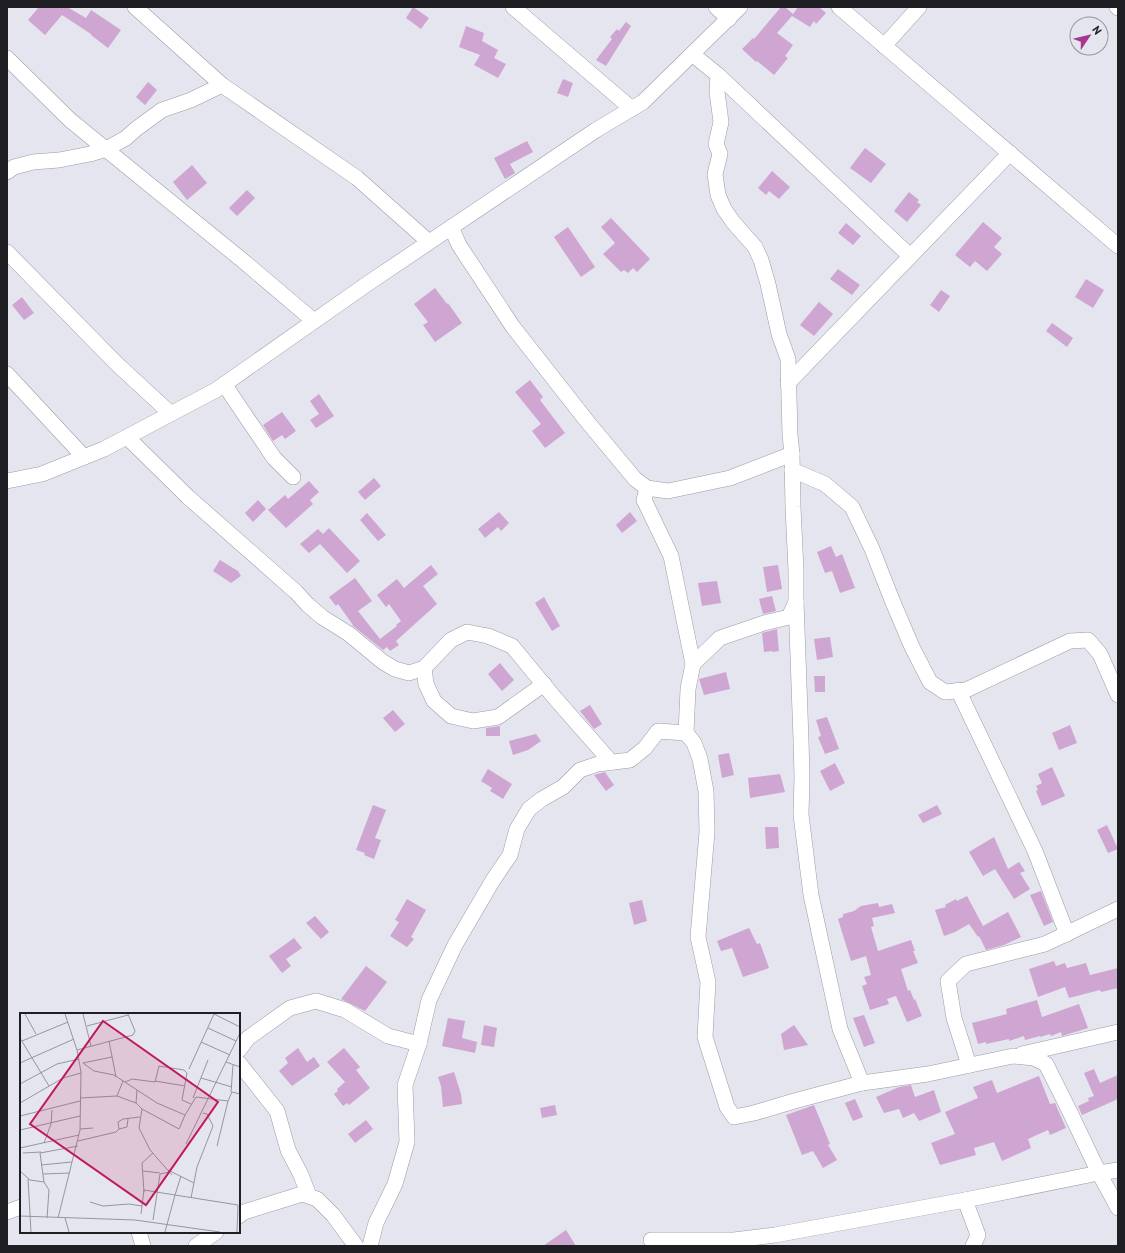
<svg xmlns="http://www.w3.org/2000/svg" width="1125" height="1253" viewBox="0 0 1125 1253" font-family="'PT Sans',sans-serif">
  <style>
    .building { fill: #cfa6d1 }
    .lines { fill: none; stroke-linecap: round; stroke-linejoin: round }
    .street-casing { stroke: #9b9ca5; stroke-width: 16 }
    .street { stroke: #fff; stroke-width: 15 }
    .inset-road { fill: none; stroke: #95969d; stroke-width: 1 }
    .view { fill: #c2185b; fill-opacity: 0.15; stroke: #c2185b; stroke-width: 2 }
    .inset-edge { fill: none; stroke: #1f1f23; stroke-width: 2 }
  </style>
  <rect width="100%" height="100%" fill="#e4e5ee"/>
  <g class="building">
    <path d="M39,7H67L86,18L91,10L121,30L108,48L91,35V34L62,15L45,35L28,20Z"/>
    <path d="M413,7L429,18L421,29L406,18Z"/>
    <path d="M781,7H785L793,14L798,7H819L826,13L816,24L814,21L810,27L792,16L777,33L793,45L785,56L788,58L774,75L757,61L756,62L742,49L753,38L754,39Z"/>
    <path d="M626,22L631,26L606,66L596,60L612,39L610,37L617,29L619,31Z"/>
    <path d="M466,26L484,33L482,41L498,50L494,58L506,64L498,78L474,65L480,55L459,47Z"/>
    <path d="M563,79L573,83L568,97L557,93Z"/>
    <path d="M148,82L157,90L145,105L136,97Z"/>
    <path d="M527,141L533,152L510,164L515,173L505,179L494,158Z"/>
    <path d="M865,148L886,164L871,183L850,168Z"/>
    <path d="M192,165L207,183L187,200L173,182Z"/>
    <path d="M772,171L790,187L779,199L769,191L766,195L758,188Z"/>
    <path d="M247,190L255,198L237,216L229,208Z"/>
    <path d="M909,192L919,200L917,202L921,205L907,222L894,211Z"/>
    <path d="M611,218L650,259L637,272L633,268L628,273L624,270L621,272L603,254L615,243L601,227Z"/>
    <path d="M983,222L1002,238L994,247L1002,254L987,271L975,261L970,267L955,255Z"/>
    <path d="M846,223L861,236L853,245L838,233Z"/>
    <path d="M568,227L595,267L581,277L554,237Z"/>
    <path d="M838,269L860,285L852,295L830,279Z"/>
    <path d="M1086,279L1104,290L1093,308L1075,297Z"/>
    <path d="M435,288L447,304L448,303L462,323L435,342L423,325L428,322L414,304Z"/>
    <path d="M941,290L950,296L939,312L930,305Z"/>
    <path d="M22,297L34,313L24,320L12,305Z"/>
    <path d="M819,302L833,314L814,336L800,325Z"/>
    <path d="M1052,323L1073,338L1067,347L1046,331Z"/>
    <path d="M530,380L543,397L540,400L565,433L545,448L532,431L541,424L515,392Z"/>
    <path d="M319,394L334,416L316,428L310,420L319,414L310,401Z"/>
    <path d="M282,412L296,431L285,439L282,435L273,441L263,425Z"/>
    <path d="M374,478L381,486L365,500L358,492Z"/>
    <path d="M309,481L319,492L310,500L313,504L286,528L268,510L285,495L288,499Z"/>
    <path d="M258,500L266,509L253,522L245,513Z"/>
    <path d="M499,512L509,523L501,531L498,527L485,538L478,529Z"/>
    <path d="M630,512L637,521L622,533L616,525Z"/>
    <path d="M367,513L386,535L378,541L360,520Z"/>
    <path d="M329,528L360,561L347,573L320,544L309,553L300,544L318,529L323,534Z"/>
    <path d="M831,546L836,557L842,554L855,588L840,593L832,571L825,573L817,552Z"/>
    <path d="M220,560L238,571L241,576L231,583L213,571Z"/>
    <path d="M431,565L438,574L423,586L437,604L396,641L399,645L390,651L387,647L383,650L352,625H353L338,604L336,606L329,597L355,578L372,601L358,611L380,639L397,626L396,625L401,621L389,604L386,607L377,595L397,579L404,588Z"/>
    <path d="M778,565L782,589L767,592L763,567Z"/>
    <path d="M717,581L721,603L702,606L698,583Z"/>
    <path d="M772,596L776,611L763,614L759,599Z"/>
    <path d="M544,597L560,626L552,631L535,603Z"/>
    <path d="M777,629L779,651L773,652L772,651L764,652L762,633Z"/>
    <path d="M830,637L833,657L817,660L814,639Z"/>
    <path d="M500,663L514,680L502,691L488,674Z"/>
    <path d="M726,672L730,689L704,695L699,679Z"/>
    <path d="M814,676H825V692H815Z"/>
    <path d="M590,705L602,724L594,729L580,711Z"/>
    <path d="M393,710L405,724L395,732L383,718Z"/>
    <path d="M827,717L839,749L825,754L818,737L821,736L816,720Z"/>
    <path d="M1070,725L1077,743L1059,750L1052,733Z"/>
    <path d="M500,726V736H486V728Z"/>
    <path d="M536,734L541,741L528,750L513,755L509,741Z"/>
    <path d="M729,753L734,775L722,778L718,755Z"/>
    <path d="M835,763L845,783L830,791L820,771Z"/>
    <path d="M1052,767L1065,796L1042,806L1036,791L1038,790L1036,786L1042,783L1038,774Z"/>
    <path d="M488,769L512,784L503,799L490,791L492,788L481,781Z"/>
    <path d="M605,772L614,785L606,791L594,775Z"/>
    <path d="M780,774L785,792L750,798L748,778Z"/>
    <path d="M373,805L386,810L375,838L381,840L374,859L364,855L365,853L356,850Z"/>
    <path d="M937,805L942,814L923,823L918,815Z"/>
    <path d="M1107,825L1118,849L1108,853L1097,830Z"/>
    <path d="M765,827H778L779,848L766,849Z"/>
    <path d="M994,837L1008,869L1019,862L1025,871L1020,873L1030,889L1014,899L995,869L983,876L969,852Z"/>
    <path d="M1041,891L1053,922L1044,926L1030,895Z"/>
    <path d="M967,896L983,926L1008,912L1021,937L1004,945L986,950L979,936L978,937L969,924L955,932L944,936L935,910L946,907L945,905L956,899L957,901Z"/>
    <path d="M407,899L426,910L411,937L414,939L407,947L390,936L399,922L395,920Z"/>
    <path d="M642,900L647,921L634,925L629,903Z"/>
    <path d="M878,903L879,907L892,904L895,913L872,918L874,926L871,927L878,951L911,940L915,951H913L918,963L901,969L908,991L910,990L914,1000L915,999L922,1016L907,1022L896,996L887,999L889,1004L870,1010L862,986L867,984L864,977L871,975L866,956L851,961L838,919L843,917V914L854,911L861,906Z"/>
    <path d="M315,916L329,932L321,939L306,923Z"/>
    <path d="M749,928L757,944L760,943L769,968L743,977L732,948L721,951L717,941Z"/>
    <path d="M294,938L302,948L286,959L291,966L282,973L269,956Z"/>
    <path d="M1054,961L1056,966L1065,963L1067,968L1086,963L1090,975L1118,968V988L1101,992L1100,990L1069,998L1065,987L1038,997L1029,969Z"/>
    <path d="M366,966L387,982L365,1011L341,999Z"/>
    <path d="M1037,1000L1042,1017L1079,1004L1088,1028L1062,1036L1061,1032L1051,1036L1050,1034L1040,1037V1036L1025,1040L1024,1036L1009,1041V1039L986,1044V1042L978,1044L972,1023L1007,1014L1006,1009Z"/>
    <path d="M864,1015L875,1043L864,1047L853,1018Z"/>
    <path d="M448,1018L465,1021L462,1038L477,1042L475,1053L442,1046Z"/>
    <path d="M484,1025L497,1028L494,1047L481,1045Z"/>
    <path d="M794,1025L808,1045L784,1050L781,1034Z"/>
    <path d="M298,1048L307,1062L314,1057L320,1066L292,1086L279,1071L288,1063L285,1058Z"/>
    <path d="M344,1048L360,1067L356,1070L370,1088L349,1105L347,1103L343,1106L334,1094L338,1091L337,1089L345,1082L327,1062Z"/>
    <path d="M1094,1069L1100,1083L1118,1075V1099L1082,1115L1078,1106L1089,1101L1088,1098L1094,1096L1084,1073Z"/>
    <path d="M454,1072L461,1094L462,1104L443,1107L441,1086L438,1077Z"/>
    <path d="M1039,1076L1050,1104L1055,1103L1066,1128L1050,1135L1048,1130L1028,1139L1031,1148L1002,1161L994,1142L974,1148L976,1155L940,1165L931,1143L955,1134L945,1112L978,1098L973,1087L992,1080L997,1093Z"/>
    <path d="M911,1085L915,1097L934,1090L941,1112L919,1121L914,1113L903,1118L899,1109L884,1113L876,1097L899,1087Z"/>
    <path d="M855,1099L863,1117L853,1121L845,1103Z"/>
    <path d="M555,1105L557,1115L542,1118L540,1108Z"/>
    <path d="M814,1105L830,1144L828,1145L837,1160L823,1168L813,1151L802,1155L786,1115Z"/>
    <path d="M366,1120L373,1129L355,1143L348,1134Z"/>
    <path d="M566,1230L576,1246H543Z"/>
  </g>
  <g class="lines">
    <g class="street-casing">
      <g id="street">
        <path d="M135,7L222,85L357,178L429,242"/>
        <path d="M513,7L632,109"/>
        <path d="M716,7L729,19"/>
        <path d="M839,7L1118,246"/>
        <path d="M1117,7L1118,8"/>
        <path d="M884,46L919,7"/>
        <path d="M692,54L718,75L910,256"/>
        <path d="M7,58L70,120L242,260L314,321"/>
        <path d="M718,75L717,92L721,122L716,144L720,154L715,174L718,195L724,209L733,222L755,247L761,260L768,284L779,334L788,359L790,435L792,454L793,507L796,571V601L801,740L802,777L801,815L811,895L840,1029L862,1083L928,1074L1013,1056L1034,1058L1046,1064L1068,1108L1099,1173L1118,1208"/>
        <path d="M7,172L14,167L33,162L59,160L90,154L106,149L126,138L136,129L162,110L191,100L222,85"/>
        <path d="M451,227L459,245L513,327L586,420L635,479L647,488L668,491L730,478L792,454"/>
        <path d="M7,252L117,364L170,413"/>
        <path d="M7,374L84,457"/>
        <path d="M788,383L1010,153"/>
        <path d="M224,384L274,458L293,477"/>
        <path d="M127,437L188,497L296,592L308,605L322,617L349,634L383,662L395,669L409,673L424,668L451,640L467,632L488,636L512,646L554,697L611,762"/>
        <path d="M792,470L825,484L852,507L872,549L892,600L912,647L930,682L945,692L966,690L1070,641L1088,640L1100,654L1118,695"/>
        <path d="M7,481L42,474L104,449L216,390L367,284L596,130L643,102L740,7"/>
        <path d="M647,488L644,500L671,556L693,664"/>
        <path d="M424,668L426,684L434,701L451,716L473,721L498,717L544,684"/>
        <path d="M958,690L1035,851L1067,934"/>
        <path d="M686,733L694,743L700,759L706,791L707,832L698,937L708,982L705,1037L727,1107L734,1117L754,1113L798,1100L862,1083"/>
        <path d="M239,1050L248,1038L290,1008L316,1001L345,1010L388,1036L419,1044"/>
        <path d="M1022,1054L1118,1032"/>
        <path d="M239,1063L277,1111L288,1150L301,1175L309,1196"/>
        <path d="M969,1065L954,1018L948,981L966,964L1045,944L1118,909"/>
        <path d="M965,1200L978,1235L973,1246"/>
        <path d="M7,1212L21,1207"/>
        <path d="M239,1216L244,1212L302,1194L317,1199L333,1215L356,1246"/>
        <path d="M139,1232L143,1246"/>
        <path d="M651,1240H734L775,1235L965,1200L1099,1173L1118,1170"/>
        <path d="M196,1246L216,1232"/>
        <path d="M370,1246L376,1223L395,1184L407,1142L405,1085L419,1044L429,1000L455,945L493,880L510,855L517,829L529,809L542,799L563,787L580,770L598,764L630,760L645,748L658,731L686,733L688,689L693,664L720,638L764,623L789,617L796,602"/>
      </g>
    </g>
    <use href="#street" class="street"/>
  </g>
  <g transform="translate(20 1013)">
    <rect width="220" height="220" fill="#e4e5ee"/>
    <path class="inset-road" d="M5,1L16,21M63,1L71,33M194,1L220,14M67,13L108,2M188,15L216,28M0,25L29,73M2,28L48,9M89,28L96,64M181,29L210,42M57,37L113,22L115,18L108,1M206,49L220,54M0,50L54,26M63,50L74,58L94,62L137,90L165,102L176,84L208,88L212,79L220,81M63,50L92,44M169,56L194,1M181,65L212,74M135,68L165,73M105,69L112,66L135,69L139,53L164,57L167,60L162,87L171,91M0,71L37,51L59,46M117,77L116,90L122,96L119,115L130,137L152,162M211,79L213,52M97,83L116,90M60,85L97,83L103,68M173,85L188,47M0,90L43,65L61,60M122,96L159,116L165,102M0,103L60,88M60,116L73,115M99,116L107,114L108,106M0,117L60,103M58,128L96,119L99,116L98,109L103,106L120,104M24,130L31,111L32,97M166,131L220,20M197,133L208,88M0,135L59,122M3,140L21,139M21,152L52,149M148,157L174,170M0,158L10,167L24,169L29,177L27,205M123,158L140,160M23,161L50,160M8,166L11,219M24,169L20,140L58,133M124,179L122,150L133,140M171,185L177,154L193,113L187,101L183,100M70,189L83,193L109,191L122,193M121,201L124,177L155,182L161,163M0,203L115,207L200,219M38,205L60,117L61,59L57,37L45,1M45,205L49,219M133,207L140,161L149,159M145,219L155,182L218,192L217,219"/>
    <path class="view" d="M83,8L198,89L126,192L10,111Z"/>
    <rect width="220" height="220" class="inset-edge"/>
  </g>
  <rect width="1125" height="1253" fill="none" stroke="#1f1f23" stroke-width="16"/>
  <g transform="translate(1089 36) rotate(55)"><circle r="19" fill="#e4e5ee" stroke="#95969d"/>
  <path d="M0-3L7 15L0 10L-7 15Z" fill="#a83590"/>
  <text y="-6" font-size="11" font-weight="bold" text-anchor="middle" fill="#1f1f23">N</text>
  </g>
</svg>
